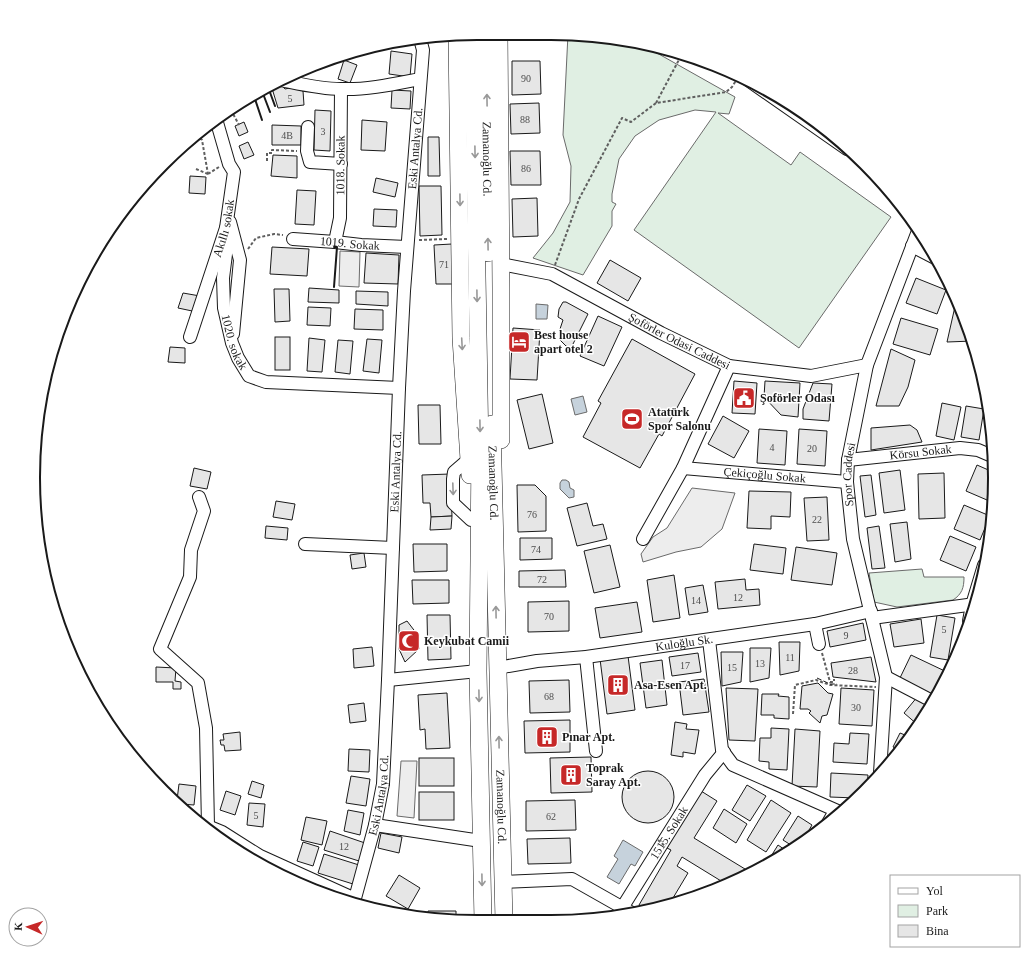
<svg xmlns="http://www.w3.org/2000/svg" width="1028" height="955" viewBox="0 0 1028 955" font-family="Georgia,serif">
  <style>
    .green { fill: #e0efe3; stroke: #6a6a6a }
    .parking { fill: #ededed; stroke: #6a6a6a }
    .water { fill: #c6d2dc; stroke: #6a6a6a }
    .building { fill: #e6e6e6; stroke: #1a1a1a }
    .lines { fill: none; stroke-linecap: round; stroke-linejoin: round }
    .minor-casing { stroke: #1a1a1a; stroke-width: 14 }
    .highway-casing { stroke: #1a1a1a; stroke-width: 18 }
    .path { stroke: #5f5f5f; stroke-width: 2; stroke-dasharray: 3 2; stroke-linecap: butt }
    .minor { stroke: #fff; stroke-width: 12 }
    .highway { stroke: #fff; stroke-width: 17 }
    .path-bridge { stroke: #5f5f5f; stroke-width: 2; stroke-dasharray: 3 2; stroke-linecap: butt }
    .fence { stroke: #1a1a1a; stroke-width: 1; stroke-dasharray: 5 2; stroke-linecap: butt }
    .wall { stroke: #1a1a1a; stroke-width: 2 }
    .oneway { stroke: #989898 }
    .labels { text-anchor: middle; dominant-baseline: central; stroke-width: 3; stroke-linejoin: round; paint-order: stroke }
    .number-label { font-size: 10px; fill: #4d4d4d }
    .street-label { font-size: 12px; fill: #1a1a1a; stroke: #fff }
    .poi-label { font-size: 12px; font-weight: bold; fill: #1a1a1a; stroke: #fff; text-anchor: start }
    .rim { fill: none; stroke: #1a1a1a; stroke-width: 2 }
  </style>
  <rect width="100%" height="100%" fill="#fff"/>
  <g class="green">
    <path d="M568,34H580L641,44L735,97L729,114L718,113L791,165L800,152L891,217L799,348L634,230L716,112L695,110L659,120L635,136L619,159L612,194V202L616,204L612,211V226L583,275L533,258L553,233L570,202L571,166L563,135Z"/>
    <path d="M922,569L924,577H964C964,588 962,594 953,600L897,607L874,602L869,573Z"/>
  </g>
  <g class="parking">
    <path d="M340,251L360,252L359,287L339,286Z"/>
    <path d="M692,488L735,493L722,529L701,547L676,552L643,562L641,554L653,537L667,528Z"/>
    <path d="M401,761H417L414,818L397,816Z"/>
  </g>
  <g class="water">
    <path d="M536,304L548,305L547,319H536Z"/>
    <path d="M583,396L587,412L575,415L571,399Z"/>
    <path d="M562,480H566L569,482L570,488L574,490V497L569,498L560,489V483Z"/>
    <path d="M623,840L643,852L635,866L631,864L619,884L607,877L618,859L614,856Z"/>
  </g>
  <g class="building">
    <path d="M391,51L412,54L410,77L389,74Z"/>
    <path d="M344,60L357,65L350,83L338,79Z"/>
    <path d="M512,61H540L541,94L512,95Z"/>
    <path d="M280,83L285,89L294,87L303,91L304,105L278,108L271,85Z"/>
    <path d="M392,90L411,91L410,109L391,108Z"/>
    <path d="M539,103L540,133L511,134L510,104Z"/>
    <path d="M315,110L331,111L330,151L314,150Z"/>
    <path d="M362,120L387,122L385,151L361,150Z"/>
    <path d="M244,122L248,132L239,136L235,126Z"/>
    <path d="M272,125L301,126V145H272Z"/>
    <path d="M428,137H439L440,176H428Z"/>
    <path d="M248,142L254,155L244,159L239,146Z"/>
    <path d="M510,151H540L541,185H511Z"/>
    <path d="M273,155L297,156V178L271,176Z"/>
    <path d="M190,176L206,177L205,194L189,193Z"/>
    <path d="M376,178L398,183L395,197L373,192Z"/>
    <path d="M419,186H441L442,235L420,236Z"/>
    <path d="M297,190L316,191L314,225L295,224Z"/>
    <path d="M537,198L538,236L513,237L512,199Z"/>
    <path d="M374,209L397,210L396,227L373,226Z"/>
    <path d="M452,244L453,284H436L434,245Z"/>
    <path d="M272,247L309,249L307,276L270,274Z"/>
    <path d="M366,253L399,255L398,284L364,283Z"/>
    <path d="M610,260L641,278L628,301L597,283Z"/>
    <path d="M916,278L946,290L937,314L906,303Z"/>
    <path d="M309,288L339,290V303L308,302Z"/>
    <path d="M274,289H289L290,321L275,322Z"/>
    <path d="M356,291L388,292V306L356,304Z"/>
    <path d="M183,293L200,296L197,312L178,308Z"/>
    <path d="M563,302H566L588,314L571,348L566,346L560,340V329L563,320L558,317L559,309Z"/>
    <path d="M956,302L971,334L973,341L947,342Z"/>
    <path d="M308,307L331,308L330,326L307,325Z"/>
    <path d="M355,309L383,310V330L354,329Z"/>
    <path d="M598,316L622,327L604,366L580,356Z"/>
    <path d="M901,318L938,329L930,355L893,344Z"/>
    <path d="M513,328L540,330L537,380L510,379Z"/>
    <rect x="275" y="337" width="15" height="33"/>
    <path d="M309,338L325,340L322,372L307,371Z"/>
    <path d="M367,339L382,340L379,373L363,371Z"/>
    <path d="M632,339L695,374L662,436L659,434L640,468L583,437L601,403L598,401Z"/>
    <path d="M338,340L353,341L350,374L335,372Z"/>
    <path d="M170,347L185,348V363L168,362Z"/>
    <path d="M891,349L915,360L908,387L899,406H876Z"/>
    <path d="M734,381L757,383L755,414L732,413Z"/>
    <path d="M765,381L800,383L798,417L781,415L764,397Z"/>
    <path d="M813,383L832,384L829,421L803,419V409Z"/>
    <path d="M542,394L553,443L529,449L517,400Z"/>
    <path d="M942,403L961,407L954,440L936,436Z"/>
    <path d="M418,405H440L441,444H419Z"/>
    <path d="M966,406L984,409L979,440L961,437Z"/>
    <path d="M723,416L749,431L734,458L708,444Z"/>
    <path d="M910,425L917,430L922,442L871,450V428Z"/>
    <path d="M759,429L787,431L785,465L757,463Z"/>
    <path d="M799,429L827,431L825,466L797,464Z"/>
    <path d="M977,465L993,472L994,503L966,491Z"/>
    <path d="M194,468L211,472L207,489L190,486Z"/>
    <path d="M900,470L905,510L884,513L879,473Z"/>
    <path d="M944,473L945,518L919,519L918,474Z"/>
    <path d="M450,474L452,516L431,517L430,503H423L422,475Z"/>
    <path d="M871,475L876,515L865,517L860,476Z"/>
    <path d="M517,485H535L546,496V531L518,532Z"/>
    <path d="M749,491L791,492L790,517L771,516V529L747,528Z"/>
    <path d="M827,497L829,540L807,541L804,498Z"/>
    <path d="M276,501L295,504L292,520L273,517Z"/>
    <path d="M587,503L593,526L603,524L607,539L577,546L567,508Z"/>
    <path d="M964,505L990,516L980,540L954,529Z"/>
    <path d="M452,516L451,529L430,530L431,517Z"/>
    <path d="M907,522L911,559L895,562L890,524Z"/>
    <path d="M266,526L288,528L287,540L265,538Z"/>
    <path d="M879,526L885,568L872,569L867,528Z"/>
    <path d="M950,536L976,547L966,571L940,560Z"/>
    <path d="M520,538H552V559L520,560Z"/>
    <path d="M413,544H447V571L414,572Z"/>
    <path d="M754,544L786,548L783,574L750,570Z"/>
    <path d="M610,545L620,587L594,593L584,551Z"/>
    <path d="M796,547L837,553L832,585L791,580Z"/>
    <path d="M364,553L366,567L352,569L350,555Z"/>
    <path d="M565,570L566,587H519V571Z"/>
    <path d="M674,575L680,618L653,622L647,580Z"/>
    <path d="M745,579L746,590L759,589L760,605L718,609L715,582Z"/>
    <path d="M412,580H449V603L413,604Z"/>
    <path d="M703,585L708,612L689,615L685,588Z"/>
    <path d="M569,601V631L528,632V602Z"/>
    <path d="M637,602L642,632L600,638L595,608Z"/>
    <path d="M427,615H450L451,659L428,660Z"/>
    <path d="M937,615L955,618L948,660L930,657Z"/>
    <path d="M921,619L924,643L894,647L890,624Z"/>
    <path d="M407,621L417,634L419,649L405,662L399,649V625Z"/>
    <path d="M863,623L866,640L830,647L827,631Z"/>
    <path d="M779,642H800L799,671L780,675Z"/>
    <path d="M372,647L374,666L354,668L353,649Z"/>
    <path d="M750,648H771L769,678L750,682Z"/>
    <path d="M721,652H743L741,682L722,686Z"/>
    <path d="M698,653L701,672L672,676L669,657Z"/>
    <path d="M911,655L949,673L935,697L899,680Z"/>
    <path d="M628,656L635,710L607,714L600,659Z"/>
    <path d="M871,657L876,682L833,677L831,663Z"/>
    <path d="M662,660L667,705L646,708L640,663Z"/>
    <path d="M156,667L176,668L175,681L181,682V689H173V682H156Z"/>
    <path d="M704,679L709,712L683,715L679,682Z"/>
    <path d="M569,680L570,712L530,713L529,681Z"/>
    <path d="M818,683L828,693L833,694L827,715L822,716L820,723L809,713L811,711L808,709H800L802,686Z"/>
    <path d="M726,688L758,689L755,741L729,740Z"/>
    <path d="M841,688L874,690L872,726L839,724Z"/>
    <path d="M447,693L450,748L426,749L425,729L420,730L418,695Z"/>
    <path d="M762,694H779L778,696L789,697V719L774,718V715H761Z"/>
    <path d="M918,696L930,706L918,725L904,713Z"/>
    <path d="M364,703L366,721L350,723L348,705Z"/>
    <path d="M570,720V752L525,753L524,721Z"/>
    <path d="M675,722L687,724L686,729L699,730L695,754L683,752V757L671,755Z"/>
    <path d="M771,728L789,729L787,770L769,769V762L759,761L760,738H771Z"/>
    <path d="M795,729L820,731L817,787L792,786Z"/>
    <path d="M240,732L241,750L225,751L224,745H221L220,740H224L223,734Z"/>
    <path d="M850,733L869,734L867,764L833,762L834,743L849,744Z"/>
    <path d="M900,733L910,737L900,751L893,747Z"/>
    <path d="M349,749L370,750L369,772L348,771Z"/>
    <path d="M591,757L592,792L551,793L550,758Z"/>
    <rect x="419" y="758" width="35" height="28"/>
    <circle cx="648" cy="797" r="26"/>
    <path d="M831,773L868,775L867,787L856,798L830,797Z"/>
    <path d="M351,776L370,779L366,806L346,803Z"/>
    <path d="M252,781L264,785L261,798L248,794Z"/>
    <path d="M179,784L196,786L194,805L181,804L177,800Z"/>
    <path d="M747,785L766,796L750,821L732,810Z"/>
    <path d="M226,791L241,796L235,815L220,810Z"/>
    <path d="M701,791L717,801L694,838L745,869L741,877L726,884L682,857L677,866L688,873L673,898L678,902L647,909L639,905L671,850L667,848L670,842Z"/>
    <rect x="419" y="792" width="35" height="28"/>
    <path d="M575,800L576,830L526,831V801Z"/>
    <path d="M771,800L791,813L766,852L747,840Z"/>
    <path d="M249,803L265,804L263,827L247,825Z"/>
    <path d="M724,809L747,824L736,843L713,828Z"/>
    <path d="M348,810L364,813L360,835L344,831Z"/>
    <path d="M798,816L812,825L802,842L794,847L783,840Z"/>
    <path d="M306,817L327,821L322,845L301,840Z"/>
    <path d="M330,831L365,843L359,861L324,850Z"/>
    <path d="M381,833L402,837L399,853L378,848Z"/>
    <path d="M570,838L571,863L528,864L527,839Z"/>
    <path d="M303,842L319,847L313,866L297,861Z"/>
    <path d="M778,845L788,852L773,862L765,866Z"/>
    <path d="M324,854L359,865L353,884L318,873Z"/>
    <path d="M399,875L420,888L408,909L386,896Z"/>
    <path d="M428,911H456V920L428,917Z"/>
  </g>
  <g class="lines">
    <g class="minor-casing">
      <g id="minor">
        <path d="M280,80C300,84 320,89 341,89C367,90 394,84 420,79"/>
        <path d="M748,80L847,149"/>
        <path d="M308,127L307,151L310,162L341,164"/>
        <path d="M230,222L240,260L233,334"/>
        <path id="s1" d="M226,228V254L223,278L224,308L232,343L238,358L249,376L266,382L399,388"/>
        <path id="s2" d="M293,239L335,242L361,245L407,247"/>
        <path id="s3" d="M335,242L340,218L341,89"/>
        <path d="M912,246L937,259"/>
        <path id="s4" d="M501,264L552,274L661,333L729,366L811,376L867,365"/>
        <path id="s5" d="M190,337L226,228L234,172L229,164L216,119"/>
        <path d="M469,459L454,472L453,479V503L471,520"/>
        <path id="s6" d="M848,460L960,448L978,450L992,456"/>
        <path id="s7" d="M683,468L847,482"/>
        <path d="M199,497L204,511L191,550L190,577L160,649L198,683L206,728L208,826"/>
        <path d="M643,539L683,468L729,366"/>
        <path d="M305,544L393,548"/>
        <path d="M872,618L975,604"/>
        <path d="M969,621L972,605L984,565"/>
        <path d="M815,624L819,644"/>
        <path d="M709,640L722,750L733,765L842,813"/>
        <path d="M586,657L596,751"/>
        <path id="s8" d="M497,668L537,661L586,657L815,624L871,611"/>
        <path d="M886,677L932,701"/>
        <path d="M388,680L478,671"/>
        <path id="s9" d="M880,773L886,677L853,539L847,482L848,460L867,365L918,231"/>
        <path d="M828,823L835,811"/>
        <path d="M205,825L222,832L260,856L355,899"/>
        <path d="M375,825L481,841"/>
        <path d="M503,882L572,879L632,913"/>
        <path id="s10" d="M354,902L375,825L383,784L388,680L399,388L404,291L423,50L420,39"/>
        <path id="s11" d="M617,916L705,775L724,752"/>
      </g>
    </g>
    <g class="highway-casing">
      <g id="highway">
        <path d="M499,33L501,288V440"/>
        <path d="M457,35L461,338L470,475"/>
        <path d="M473,43L480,451L478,671L483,922"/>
        <path id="s12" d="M486,44L488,253"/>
        <path id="s13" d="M492,424L504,921"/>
      </g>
    </g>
    <g class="path">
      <path d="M656,103L682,54"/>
      <path d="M231,110L239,125"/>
      <path d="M196,135L202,140L208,174"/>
      <path d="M267,161V153H272V150L297,151"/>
      <path d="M196,169L208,174"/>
      <path d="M208,174L219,167"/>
      <path d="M419,240L447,239"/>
      <path d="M248,249L256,238L274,234L283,235"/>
      <path d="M555,265L579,199L622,118L631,122L656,103L726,92L732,87L737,79"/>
      <path d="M822,653L830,682H834V679"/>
      <path d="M793,714L795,685L816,680L830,685L876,687"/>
    </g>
    <use href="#minor" class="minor"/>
    <use href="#highway" class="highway"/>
    <path class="path-bridge" d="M658,840L665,846"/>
    <path class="fence" d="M817,678L830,684H837"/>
    <g class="wall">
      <path d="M268,87L275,106"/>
      <path d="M262,91L270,112"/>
      <path d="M254,96L262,120"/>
      <path d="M334,247H337L334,287"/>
    </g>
  </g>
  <defs><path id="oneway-shaft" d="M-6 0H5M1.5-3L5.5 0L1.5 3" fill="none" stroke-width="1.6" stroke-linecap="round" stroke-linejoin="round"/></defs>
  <g class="oneway">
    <use href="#oneway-shaft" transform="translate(487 100) rotate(-91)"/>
    <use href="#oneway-shaft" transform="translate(475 152) rotate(89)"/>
    <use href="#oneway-shaft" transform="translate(460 200) rotate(89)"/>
    <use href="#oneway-shaft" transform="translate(488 244) rotate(-91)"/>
    <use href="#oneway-shaft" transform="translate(477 296) rotate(89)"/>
    <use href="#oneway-shaft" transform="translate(462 344) rotate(87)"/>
    <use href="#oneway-shaft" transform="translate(480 426) rotate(89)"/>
    <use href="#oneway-shaft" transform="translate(453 489) rotate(88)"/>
    <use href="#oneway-shaft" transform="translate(496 612) rotate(-91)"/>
    <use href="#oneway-shaft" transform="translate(479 696) rotate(89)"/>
    <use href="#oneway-shaft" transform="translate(499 742) rotate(-91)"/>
    <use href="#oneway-shaft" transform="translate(482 880) rotate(89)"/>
  </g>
  <defs>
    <g id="hotel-square" transform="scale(1.15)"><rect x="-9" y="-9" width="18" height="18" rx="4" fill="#c62828" stroke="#fff"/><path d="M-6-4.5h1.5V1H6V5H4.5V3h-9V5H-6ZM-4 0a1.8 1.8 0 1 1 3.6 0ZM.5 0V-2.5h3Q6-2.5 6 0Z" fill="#fff"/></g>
    <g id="civic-square" transform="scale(1.15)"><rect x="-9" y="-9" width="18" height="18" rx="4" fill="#c62828" stroke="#fff"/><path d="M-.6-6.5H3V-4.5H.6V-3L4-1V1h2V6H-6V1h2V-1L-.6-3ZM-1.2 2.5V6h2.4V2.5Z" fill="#fff"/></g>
    <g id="stadium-square" transform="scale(1.15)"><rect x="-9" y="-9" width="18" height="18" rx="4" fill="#c62828" stroke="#fff"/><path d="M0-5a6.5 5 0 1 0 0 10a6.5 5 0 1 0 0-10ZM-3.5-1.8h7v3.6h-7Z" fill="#fff"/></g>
    <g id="mosque-square" transform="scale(1.15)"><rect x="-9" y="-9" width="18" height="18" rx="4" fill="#c62828" stroke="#fff"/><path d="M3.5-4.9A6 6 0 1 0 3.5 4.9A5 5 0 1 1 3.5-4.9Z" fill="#fff"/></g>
    <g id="building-square" transform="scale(1.15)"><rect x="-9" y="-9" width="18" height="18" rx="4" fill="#c62828" stroke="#fff"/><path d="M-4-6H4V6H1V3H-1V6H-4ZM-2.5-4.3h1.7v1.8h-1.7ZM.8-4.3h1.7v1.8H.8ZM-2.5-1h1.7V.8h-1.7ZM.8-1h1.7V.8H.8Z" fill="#fff"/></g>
  </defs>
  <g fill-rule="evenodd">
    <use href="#hotel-square" x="519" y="342"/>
    <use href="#civic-square" x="744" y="398"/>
    <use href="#stadium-square" x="632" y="419"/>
    <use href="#mosque-square" x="409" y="641"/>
    <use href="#building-square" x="618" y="685"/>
    <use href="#building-square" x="547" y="737"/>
    <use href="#building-square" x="571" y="775"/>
  </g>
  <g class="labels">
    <g class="number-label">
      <text x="526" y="78">90</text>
      <text x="290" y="98">5</text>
      <text x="525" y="119">88</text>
      <text x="323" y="131">3</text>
      <text x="287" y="135">4B</text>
      <text x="526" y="168">86</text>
      <text x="444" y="264">71</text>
      <text x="772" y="447">4</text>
      <text x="812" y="448">20</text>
      <text x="532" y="514">76</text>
      <text x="817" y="519">22</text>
      <text x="536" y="549">74</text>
      <text x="542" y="579">72</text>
      <text x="738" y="597">12</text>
      <text x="696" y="600">14</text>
      <text x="549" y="616">70</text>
      <text x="944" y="629">5</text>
      <text x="846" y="635">9</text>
      <text x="790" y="657">11</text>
      <text x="760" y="663">13</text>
      <text x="685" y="665">17</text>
      <text x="732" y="667">15</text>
      <text x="853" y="670">28</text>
      <text x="549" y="696">68</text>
      <text x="856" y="707">30</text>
      <text x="256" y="815">5</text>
      <text x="551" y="816">62</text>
      <text x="344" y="846">12</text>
    </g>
    <g class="street-label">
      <text stroke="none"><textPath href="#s10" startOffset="758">Eski Antalya Cd.</textPath></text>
      <text stroke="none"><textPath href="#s12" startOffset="115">Zamanoğlu Cd.</textPath></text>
      <text stroke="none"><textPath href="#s3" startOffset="77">1018. Sokak</textPath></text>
      <text stroke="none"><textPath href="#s5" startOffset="114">Akıllı sokak</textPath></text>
      <text stroke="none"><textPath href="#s2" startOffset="57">1019. Sokak</textPath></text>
      <text stroke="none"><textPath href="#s4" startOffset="196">Şoförler Odasi Caddesi</textPath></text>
      <text stroke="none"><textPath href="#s1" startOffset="116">1020. sokak</textPath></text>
      <text stroke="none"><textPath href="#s6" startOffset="73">Körsu Sokak</textPath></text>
      <text stroke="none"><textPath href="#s10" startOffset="434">Eski Antalya Cd.</textPath></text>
      <text stroke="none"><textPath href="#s7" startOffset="82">Çekiçoğlu Sokak</textPath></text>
      <text stroke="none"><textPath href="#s9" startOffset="303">Spor Caddesi</textPath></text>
      <text stroke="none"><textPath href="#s13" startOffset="59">Zamanoğlu Cd.</textPath></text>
      <text stroke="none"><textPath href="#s8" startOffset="189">Kuloğlu Sk.</textPath></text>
      <text stroke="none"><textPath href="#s10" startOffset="110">Eski Antalya Cd.</textPath></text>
      <text stroke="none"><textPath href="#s13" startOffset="383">Zamanoğlu Cd.</textPath></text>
      <text stroke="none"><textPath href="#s11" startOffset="98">1515. Sokak</textPath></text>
    </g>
    <g class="poi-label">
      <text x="534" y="335">Best house<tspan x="534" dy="14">apart otel 2</tspan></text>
      <text x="760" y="398">Şoförler Odası</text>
      <text x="648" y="412">Atatürk<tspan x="648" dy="14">Spor Salonu</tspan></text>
      <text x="424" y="641">Keykubat Camii</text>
      <text x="634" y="685">Asa-Esen Apt.</text>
      <text x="562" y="737">Pınar Apt.</text>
      <text x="586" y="768">Toprak<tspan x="586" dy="14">Saray Apt.</tspan></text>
    </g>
  </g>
  <path d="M0 0H1028V955H0ZM477 40H551A437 437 0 0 1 988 477V478A437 437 0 0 1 551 915H477A437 437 0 0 1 40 478V477A437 437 0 0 1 477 40Z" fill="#fff" fill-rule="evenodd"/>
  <path class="rim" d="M477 40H551A437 437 0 0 1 988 477V478A437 437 0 0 1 551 915H477A437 437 0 0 1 40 478V477A437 437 0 0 1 477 40Z"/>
  <rect x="890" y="875" width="130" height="72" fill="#ffffff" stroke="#a3a3a3"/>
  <rect x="898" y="888" width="20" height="6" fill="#ffffff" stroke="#a3a3a3"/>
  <text x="926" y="895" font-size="12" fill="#1a1a1a">Yol</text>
  <rect x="898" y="905" width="20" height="12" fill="#e0efe3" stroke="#a3a3a3"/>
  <text x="926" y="915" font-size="12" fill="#1a1a1a">Park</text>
  <rect x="898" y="925" width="20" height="12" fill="#e6e6e6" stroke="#a3a3a3"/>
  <text x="926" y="935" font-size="12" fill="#1a1a1a">Bina</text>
  <g transform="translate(28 927) rotate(273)"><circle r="19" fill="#ffffff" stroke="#a3a3a3"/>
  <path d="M0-3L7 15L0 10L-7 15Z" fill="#c62828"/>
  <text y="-6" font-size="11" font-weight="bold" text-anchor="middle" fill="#1a1a1a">K</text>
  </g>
</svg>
